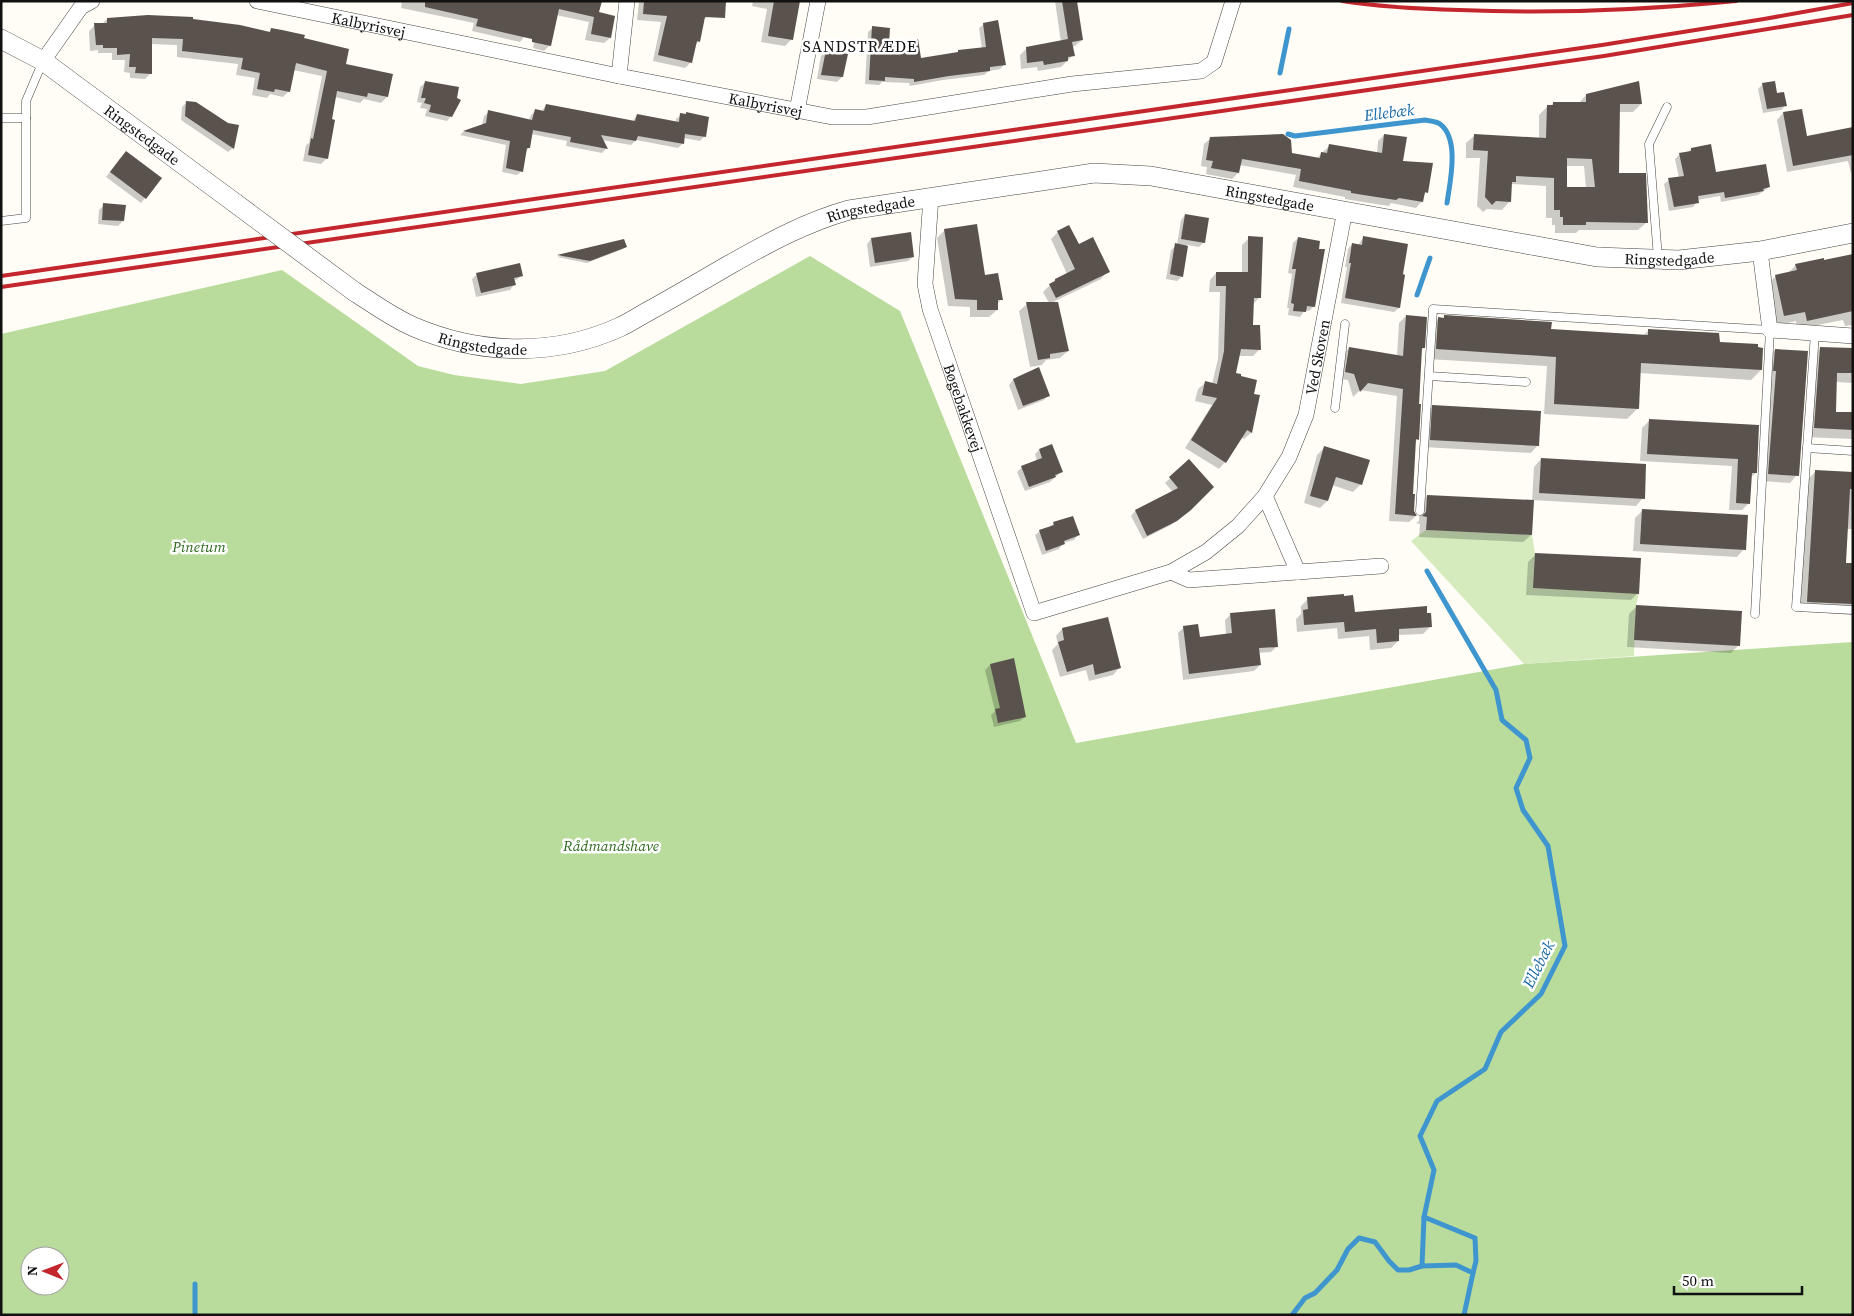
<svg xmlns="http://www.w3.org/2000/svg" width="1854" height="1316" viewBox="0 0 1854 1316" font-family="'Source Serif 4',serif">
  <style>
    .green { fill: #d5ebbd }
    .forest { fill: #b9dc9c; fill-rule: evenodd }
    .shadow { fill: #0003; fill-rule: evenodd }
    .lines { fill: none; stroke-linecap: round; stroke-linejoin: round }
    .stream { stroke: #3f96cf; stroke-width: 5 }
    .building { fill: #5a524d; fill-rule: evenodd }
    .service-casing { stroke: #444; stroke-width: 9 }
    .minor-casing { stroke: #444; stroke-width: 16 }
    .tertiary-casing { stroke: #444; stroke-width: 20 }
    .service { stroke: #fff; stroke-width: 8 }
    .minor { stroke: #fff; stroke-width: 15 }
    .tertiary { stroke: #fff; stroke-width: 19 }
    .rail { stroke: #c4262e; stroke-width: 4 }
    .tertiary-bridge-casing { stroke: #444; stroke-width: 20; stroke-linecap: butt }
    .tertiary-bridge { stroke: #fff; stroke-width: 19 }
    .labels { text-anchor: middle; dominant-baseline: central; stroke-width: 5; stroke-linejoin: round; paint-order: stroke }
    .street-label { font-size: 15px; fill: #111; stroke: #fff }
    .park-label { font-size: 15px; font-style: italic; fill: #2f6b1f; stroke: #fff }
    .neighbourhood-label { font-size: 16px; letter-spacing: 1px; fill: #111; stroke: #fff }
    .water-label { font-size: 16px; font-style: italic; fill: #1768a6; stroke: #fff }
  </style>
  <rect width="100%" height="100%" fill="#fffdf5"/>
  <path class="green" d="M1426,530L1532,535L1535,553L1534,588L1639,593L1636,605L1634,656L1524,664L1411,541Z"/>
  <path class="forest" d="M810,256L900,311L1076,743L1524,664L1853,642V1315H1V334L282,270L418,366L454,375L521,384L605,371ZM30,1256H60V1286H30Z"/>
  <g class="shadow">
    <path d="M402,1H528L524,37L520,42L472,31L474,23L401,8Z"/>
    <path d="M544,1L598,13L610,38L604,43L585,40L589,22L556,15L550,45L544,51L533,48Z"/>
    <path d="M639,1H709L707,17L703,20L699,41L695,45L691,62L685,68L653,61L661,22L637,20Z"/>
    <path d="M753,1H799L792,39L785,46L761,42L767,9L752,6Z"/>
    <path d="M1055,1H1075L1082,40L1075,46L1072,47L1073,55L1061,67L1038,71L1037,67L1021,69L1020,55L1027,48L1061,42Z"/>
    <path d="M107,19L192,20L268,33L272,29L303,39L344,65L392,75L387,97L381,103L364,99L360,103L335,97L327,158L321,164L303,161L306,145L309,143L322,76L293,70L289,91L283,97L270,94L267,98L252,95L255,78L236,75L238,64L177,57V45L151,44V73L145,79L130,78V73L124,72L125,60H112V53H98V50L90,51L89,31L95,25L102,24Z"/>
    <path d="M984,24L1004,65L1000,69L989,71L984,75L943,80L910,86L909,83L882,82L879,85L865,84L868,32L873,28L888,45L920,60L982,49L979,28Z"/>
    <path d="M826,51L842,77L837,82L817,79L821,56Z"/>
    <path d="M425,83L451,116L447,121L425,116L427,109L420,108L422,103L417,102L420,87Z"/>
    <path d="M1763,84L1776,95L1786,105L1781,110L1763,113L1758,89Z"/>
    <path d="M1586,95L1641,104L1633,112H1619L1618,174L1647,222L1638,230H1579L1576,233H1555V225H1552V218H1546V186L1511,184L1510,201L1502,210L1487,209L1483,212L1477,206L1480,158H1466V143L1475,135L1539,139V115L1547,107H1550L1553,103L1578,104ZM1566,166H1584L1586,188H1566Z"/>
    <path d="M187,102L233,148L228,152L181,120L182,107Z"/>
    <path d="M546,105L632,122L637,115L676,122V119L681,115L704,137L700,141L684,138L683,143L678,148L636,140L631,145L602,140L606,149L602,153L566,146L567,141L531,134L529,148L525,152L522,171L517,175L502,172L506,145L460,135L463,132L482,125L484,116L489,112L529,120L531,115L535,111L541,112Z"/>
    <path d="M1783,113L1806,137L1853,128V172L1851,173L1848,161L1787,172L1777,120Z"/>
    <path d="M1384,135L1402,163L1427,192L1423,196L1422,201L1416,208L1391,203L1389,206L1363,202L1345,199V197L1293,187L1296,175L1240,165L1238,173L1232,179L1206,174L1207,167L1201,166L1204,144L1211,138L1316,159L1329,146L1377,153L1378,141Z"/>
    <path d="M1691,149L1715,174L1769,187L1758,195L1721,202L1720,196L1697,200V202L1693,207L1669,211L1664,184L1669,180L1679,178L1675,159L1680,154L1687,153Z"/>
    <path d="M121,157L145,198L141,203L106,177Z"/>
    <path d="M104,205L123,221L118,226L98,224L99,210Z"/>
    <path d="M1185,215L1204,242L1199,247L1187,245L1182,276L1177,281L1166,279L1171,250L1177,245L1181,220Z"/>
    <path d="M945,230L1001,300L997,304V310L989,317H970V307L948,306L937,238Z"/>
    <path d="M1058,232L1078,246L1108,271L1101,279L1051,303L1068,351L1060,358L1046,360L1042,365L1030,367L1019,311L1027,304L1049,303L1043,292L1055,280L1067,274L1051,239Z"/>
    <path d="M1249,238L1260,297L1252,305V326L1260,349L1253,356H1239L1234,374L1252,395L1259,396L1251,433L1244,439L1241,438L1225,462L1219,469L1185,448L1212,405L1195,401L1198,389L1205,383L1212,384L1218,359L1220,292H1209L1210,280L1216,273H1242V245Z"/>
    <path d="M1298,238L1314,306L1309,311L1305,310L1300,317L1288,315L1289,308H1287L1292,274L1288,273L1293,243Z"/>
    <path d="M1363,238L1401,276H1404L1399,308L1394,312L1341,303L1347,267H1345L1348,249L1352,244L1358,245Z"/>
    <path d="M871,239L913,257L908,261L870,267L867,244Z"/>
    <path d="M624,241L625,247L623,249L587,263L557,257Z"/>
    <path d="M1853,256V325L1845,326L1843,320L1797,329L1796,321L1774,326L1766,286L1776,276L1787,274L1796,265Z"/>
    <path d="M477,274L522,276L514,281V285L510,290L476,297L472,279Z"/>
    <path d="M1406,316L1424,348L1421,350L1418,439L1415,442L1411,495L1413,511L1416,516L1409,522L1389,521L1397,396L1360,390L1353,397L1348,380L1339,379L1343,355L1349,348L1397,356L1399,323Z"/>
    <path d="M1444,317L1550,330L1643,336L1649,330L1718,344L1761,370L1751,380L1639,373L1637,409L1627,419L1544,414L1547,366L1427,359L1428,329L1439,319H1442Z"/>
    <path d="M1821,348L1853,349V383L1836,382L1834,413L1853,414V439L1805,437L1812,357Z"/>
    <path d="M1775,350L1797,475L1790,483L1761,481L1768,357Z"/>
    <path d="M1038,368L1048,395L1044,400L1018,410L1009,385L1013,380Z"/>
    <path d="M1433,406L1538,445L1531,453L1423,447L1425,414Z"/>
    <path d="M1649,421L1758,426L1756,473L1750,478L1749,503L1742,510H1729L1732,466L1640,461L1642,428Z"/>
    <path d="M1324,448L1361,484L1353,492L1332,485L1327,501L1320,508L1304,503L1317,455Z"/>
    <path d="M1039,450L1061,472L1050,482L1025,491L1017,472L1022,467L1037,461L1035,454Z"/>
    <path d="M1541,459L1643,498L1636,506L1532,500L1531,535L1523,542L1419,537L1420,524L1416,523L1419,521L1420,503L1427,496L1532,502L1534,467Z"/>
    <path d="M1189,461L1185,514L1171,525L1143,539L1131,516L1135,511L1173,492L1165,483Z"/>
    <path d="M1816,471L1853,480V529H1847L1845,564H1853V615L1798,611L1806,481Z"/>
    <path d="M1642,511L1744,549L1737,557L1633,551L1635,518Z"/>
    <path d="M1054,523L1078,535L1074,540L1063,543L1059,549L1042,555L1035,535L1040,531L1050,527Z"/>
    <path d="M1536,554L1638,593L1631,600L1526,595L1528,562Z"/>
    <path d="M1308,599L1354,613L1426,614L1431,626L1423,634L1398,635V641L1391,648L1370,650L1369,636L1338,639L1337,628L1297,632L1296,619L1301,614V606Z"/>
    <path d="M1636,607L1739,645L1731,653L1627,647L1629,614Z"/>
    <path d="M1231,614L1277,646L1271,652L1258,653L1260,665L1254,671L1183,680L1178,633L1184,627L1198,638L1226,635L1225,620Z"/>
    <path d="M1062,629L1119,668L1113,675L1089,681L1086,670L1060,677L1052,650L1058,644L1056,636Z"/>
    <path d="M1013,659L1025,717L1020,721L994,727L991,715L995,711L985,670L990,665Z"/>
  </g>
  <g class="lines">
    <g class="stream">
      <path d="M1280,73L1289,29"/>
      <path d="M1288,134L1295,136L1425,120C1429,121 1436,121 1440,124C1460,139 1450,182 1447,203"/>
      <path d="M1417,295L1430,258"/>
      <path d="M1427,571L1496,690L1502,720L1526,740L1530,758L1516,788L1523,810L1548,846L1565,946L1541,994L1501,1032L1485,1069L1437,1101L1420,1136L1434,1170L1424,1217L1422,1266L1456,1265L1473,1273L1464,1315"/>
      <path d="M1424,1217L1475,1238L1476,1261L1473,1273"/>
      <path d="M195,1284V1315"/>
      <path d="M1292,1315L1305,1298L1315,1293L1337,1270L1348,1249L1359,1238L1375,1242L1389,1261L1398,1270H1409L1422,1266"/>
    </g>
  </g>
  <g class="building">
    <path d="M425,1H602L599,12L615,16L611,38L591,34L594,17L559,9L551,46L532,42V39L476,26L478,19L425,7Z"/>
    <path d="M644,1H726L725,18L705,17L700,42L697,41L692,63L658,55L667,16L643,14Z"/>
    <path d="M774,1H800L793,40L768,36Z"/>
    <path d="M1062,1H1077L1083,40L1072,42L1075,56L1068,57V61L1044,65L1043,61L1027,63L1026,47L1068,39Z"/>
    <path d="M148,15L193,17V19L240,25L270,32L271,28L282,30L305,35L304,38L349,49L346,64L393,74L388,97L368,93L367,97L337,91L332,119L335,120L328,159L308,155L311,138L313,139L327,71L296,63L290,92L275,89L274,92L257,89L260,73L241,69L243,58L182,51L183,39L152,38V74L135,73L136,67H129L130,54L117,55V48H103V45H96L94,23H107V18Z"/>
    <path d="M998,20L1006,65L990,67V71L949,76L914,82V79L885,77V81L869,80L872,26L890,28L889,44L918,39L921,58L958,52V50L986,47L983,23Z"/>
    <path d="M826,50L848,54L843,77L821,75Z"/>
    <path d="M425,81L459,87L457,98L461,100L452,117L429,112L431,105L424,103L426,98H421Z"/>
    <path d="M1639,81L1642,104H1620L1619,173H1646L1648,223L1586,222V225H1563V217H1560V210H1554V178L1516,176V182H1512L1511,202L1496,201L1492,205L1485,197L1488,151L1473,150L1474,134L1546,138L1547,105H1553V102H1586V94ZM1567,158L1592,159L1595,187H1567Z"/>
    <path d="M1775,81L1777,93L1784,92L1787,106L1767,109L1762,83Z"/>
    <path d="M186,101L196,102L228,123L239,125L234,149L185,116Z"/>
    <path d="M546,104L635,121L637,114L679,122L680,113L686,114V112L709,117L706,137L685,134L684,144L638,136L636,141L601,135L608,149L570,142L571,137L533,130L530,148H527L523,172L506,168L510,141L463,131L486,123L488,110L532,120L535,109L544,111Z"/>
    <path d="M1802,109L1807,136L1853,127V155L1793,166L1783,112Z"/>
    <path d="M1283,134L1291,140L1292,153L1320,158L1321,152L1327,153L1329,144L1382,153L1384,134L1407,137L1403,161L1433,163L1428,193L1425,192L1423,202L1399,198L1396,200L1370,196L1351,193V191L1299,181L1301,169L1242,159L1239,173L1211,168L1213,161L1206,160L1210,137Z"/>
    <path d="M1711,144L1716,172L1766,164L1770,187L1763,189L1764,191L1725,198L1724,192L1698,196L1699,203L1674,207L1668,178L1684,176L1679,153L1691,151V148Z"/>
    <path d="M126,151L162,178L146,199L110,172Z"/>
    <path d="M103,203L126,205L124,221L102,220Z"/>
    <path d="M1185,214L1209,218L1205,243L1181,239Z"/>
    <path d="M977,224L985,275L998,273L1003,300H998V310H977V300L955,299L944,229Z"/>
    <path d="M1069,225L1079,244L1093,237L1110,272L1056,298L1049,284L1055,281V279L1075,269L1057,231Z"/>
    <path d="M911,232L914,257L875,263L871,238Z"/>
    <path d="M1248,236L1263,237L1261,298H1254L1253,325H1260L1261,350L1241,349L1236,373L1241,374V376L1257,380L1254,394L1260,395L1252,433L1247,430L1226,463L1191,440L1217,398L1202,395L1205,381L1217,384L1224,351L1226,286H1216V272H1248Z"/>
    <path d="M1363,236L1408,244L1403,274L1405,275L1400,308L1345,298L1351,263H1349L1352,243L1362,245Z"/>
    <path d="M1298,237L1320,241L1319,249H1325L1315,307L1307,306L1306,312L1293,311L1294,304L1291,303L1296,269H1292Z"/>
    <path d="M624,239L627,247L590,261L557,255Z"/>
    <path d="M1175,243L1188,246L1183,277L1170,274Z"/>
    <path d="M1853,254V311L1807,321L1805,312L1784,316L1775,275L1797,270L1795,264L1824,258V260Z"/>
    <path d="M520,263L523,276L514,278L516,285L481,293L476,273Z"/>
    <path d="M1026,302H1058L1069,351L1050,354V358L1038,360Z"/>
    <path d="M1406,315L1427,317L1425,348H1422L1419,404H1421L1419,440L1416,439L1413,494H1415L1414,511L1417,516L1395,514L1403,389L1368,383L1360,392L1354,374L1345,372L1349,347L1403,356Z"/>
    <path d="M1444,315L1552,322L1551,329L1648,335V329L1719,333L1720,342L1758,344V347L1763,348L1762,370L1641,363L1639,409L1554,404L1556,357L1436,349L1438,317L1444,318Z"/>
    <path d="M1820,347L1853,348V373H1837L1836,412H1853V430L1814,428Z"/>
    <path d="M1775,349L1808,351L1799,476L1768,474L1776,371H1773Z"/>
    <path d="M1039,367L1050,396L1023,406L1013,379Z"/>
    <path d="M1432,405L1541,411L1539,446L1430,440Z"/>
    <path d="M1649,419L1759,425L1757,473H1752L1750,504L1736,503L1738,459L1647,454Z"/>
    <path d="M1052,444L1063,472L1055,475L1056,477L1029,487L1021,466L1042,458L1039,449Z"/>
    <path d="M1324,446L1370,460L1362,485L1336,477L1328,501L1310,496Z"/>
    <path d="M1541,458L1646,464L1645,499L1539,493Z"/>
    <path d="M1189,459L1214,487L1191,510L1177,521L1147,536L1135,510L1178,488L1169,477Z"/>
    <path d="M1815,470L1853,472V489H1850L1846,563H1853V604L1807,602Z"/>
    <path d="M1427,495L1534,500L1532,535L1426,530L1427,517L1422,516L1426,512Z"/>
    <path d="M1642,509L1748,515L1746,550L1640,544Z"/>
    <path d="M1073,516L1080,535L1064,541L1065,544L1046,551L1039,530L1054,525L1053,522Z"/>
    <path d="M1535,553L1641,558L1639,594L1533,588Z"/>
    <path d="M1344,594V596L1353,595L1355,612L1427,606V613H1431L1432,627L1399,629V641L1377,643L1376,629L1345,632L1344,622L1304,625L1303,610L1308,609L1307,597Z"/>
    <path d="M1636,605L1742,611L1740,646L1634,640Z"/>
    <path d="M1275,609L1278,647L1259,648L1261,665L1189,674L1183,626L1198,624L1200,637L1232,633L1230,613Z"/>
    <path d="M1108,617L1121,668L1095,675L1093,664L1067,672L1058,642L1064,640L1062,628Z"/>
    <path d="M1014,658L1026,717L998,723L995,709L1000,708L990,664Z"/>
  </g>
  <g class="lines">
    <g class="service-casing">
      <g id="service">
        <path d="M1,118H26"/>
        <path d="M1,221L26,218V101L43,61"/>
        <path d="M1658,258L1649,144L1667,107"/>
        <path d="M1815,333L1796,607L1853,610"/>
        <path d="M1429,376L1526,382"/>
        <path d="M1335,408L1345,324"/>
        <path d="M1807,448L1853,451"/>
        <path d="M1420,511L1433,309L1770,330L1755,614"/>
      </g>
    </g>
    <g class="minor-casing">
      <g id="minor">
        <path id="s1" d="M257,1L619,76L832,117H867L1072,84L1201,71L1214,62L1233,1"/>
        <path d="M43,61L81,7L92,1"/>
        <path d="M619,76L627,1"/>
        <path d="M797,111L818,1"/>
        <path id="s2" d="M931,196L925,284L930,309L1034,613L1171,572L1206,552L1238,526L1265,496L1289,457L1306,415L1345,210"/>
        <path d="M1760,251L1770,330L1853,336"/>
        <path d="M1265,496L1298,572"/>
        <path d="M1171,572L1189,580L1381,566"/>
      </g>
    </g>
    <g class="tertiary-casing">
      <g id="tertiary">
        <path id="s3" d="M1,39L43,61L235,203"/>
        <path id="s4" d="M355,292C374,304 393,318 414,327C480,355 554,357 620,327C633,321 644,313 656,307C681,293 705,279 729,265C768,243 806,222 849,210L1094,173L1151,176L1597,257L1679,260L1760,251L1853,233"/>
      </g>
    </g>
    <use href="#service" class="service"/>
    <use href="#minor" class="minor"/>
    <use href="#tertiary" class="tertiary"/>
    <g class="rail">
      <path d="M1342,1C1381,7 1420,9 1459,10C1552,14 1644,10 1736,1"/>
      <path d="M1,276L1602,45L1764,19L1853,3"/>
      <path d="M1,287L1604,56L1853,15"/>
    </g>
    <g class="tertiary-bridge-casing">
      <path id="tertiary-bridge" d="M235,203L355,292"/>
    </g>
    <use href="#tertiary-bridge" class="tertiary-bridge"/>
  </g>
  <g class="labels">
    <g class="street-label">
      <text stroke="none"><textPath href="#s1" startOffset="114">Kalbyrisvej</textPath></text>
      <text stroke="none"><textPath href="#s1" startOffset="519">Kalbyrisvej</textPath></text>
      <text stroke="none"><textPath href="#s3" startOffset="171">Ringstedgade</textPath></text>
      <text stroke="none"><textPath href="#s4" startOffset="964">Ringstedgade</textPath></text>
      <text stroke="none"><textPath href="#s4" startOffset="560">Ringstedgade</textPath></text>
      <text stroke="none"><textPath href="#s4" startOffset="1369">Ringstedgade</textPath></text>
      <text stroke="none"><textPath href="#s4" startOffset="140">Ringstedgade</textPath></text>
      <text stroke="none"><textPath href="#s2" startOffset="850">Ved Skoven</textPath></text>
      <text stroke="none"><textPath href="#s2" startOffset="218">Bøgebakkevej</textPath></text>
    </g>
    <g class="park-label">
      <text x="199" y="546">Pinetum</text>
      <text x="611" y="845">Rådmandshave</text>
    </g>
    <g class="neighbourhood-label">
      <text x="860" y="46">SANDSTRÆDE</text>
    </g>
    <g class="water-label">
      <text transform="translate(1389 112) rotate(-7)">Ellebæk</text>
      <text transform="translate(1538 964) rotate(-63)">Ellebæk</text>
    </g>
  </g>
  <rect width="1854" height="1316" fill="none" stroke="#111111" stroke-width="5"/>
  <g transform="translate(45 1271) rotate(271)"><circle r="24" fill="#ffffff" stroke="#a0a0a0"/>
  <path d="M0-4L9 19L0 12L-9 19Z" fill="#c4262e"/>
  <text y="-8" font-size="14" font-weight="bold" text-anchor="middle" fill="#111111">N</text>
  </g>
  <path d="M1674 1286v8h128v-8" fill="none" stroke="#111111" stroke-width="2.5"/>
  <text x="1682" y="1286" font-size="15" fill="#111111" stroke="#ffffff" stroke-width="4" paint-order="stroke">50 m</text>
</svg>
